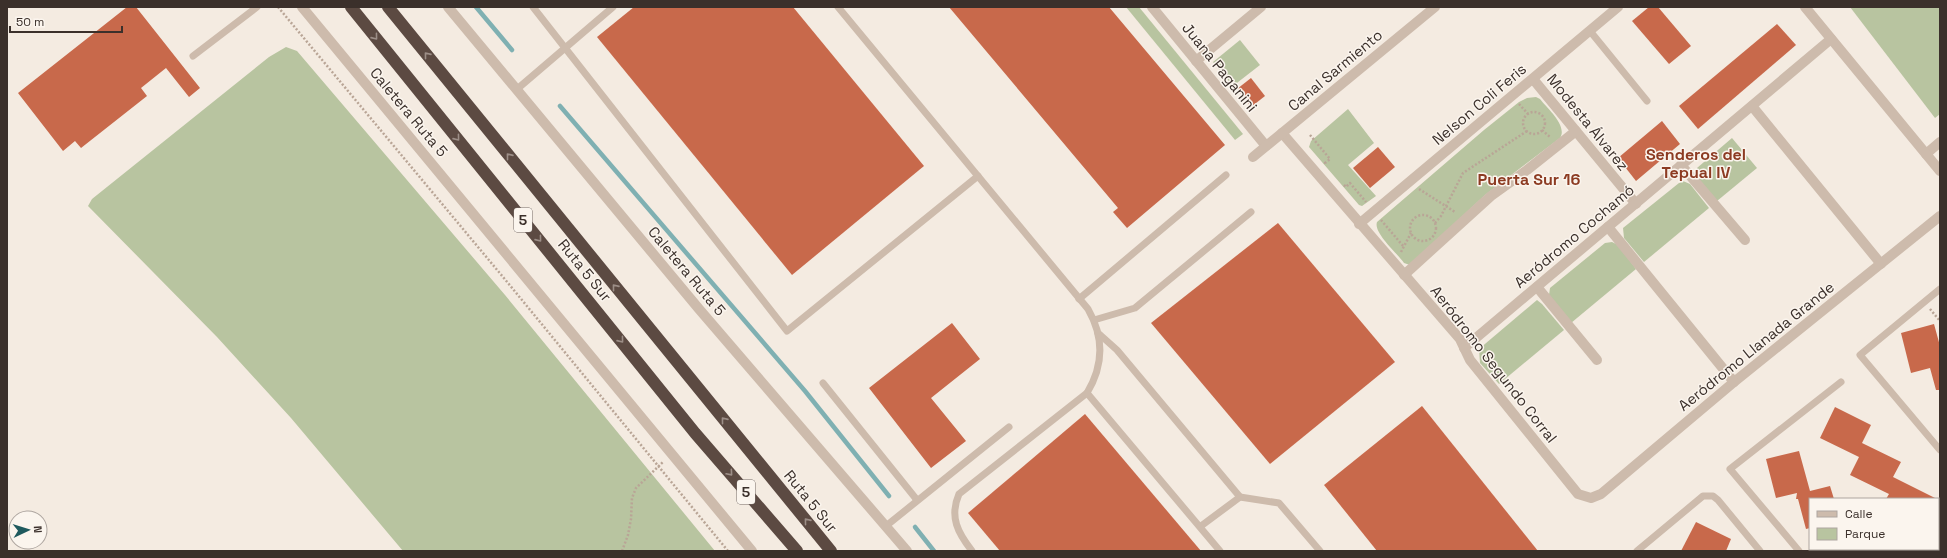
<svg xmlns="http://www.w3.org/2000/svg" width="1947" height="558" viewBox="0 0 1947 558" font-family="'Space Grotesk',sans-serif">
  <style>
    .green { fill: #b8c4a0 }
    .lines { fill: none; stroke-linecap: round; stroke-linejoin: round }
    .stream { stroke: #7fb0b2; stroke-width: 4.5 }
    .building { fill: #c8694b }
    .path { stroke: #b9a596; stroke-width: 2.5; stroke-dasharray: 2 2; stroke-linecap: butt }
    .service { stroke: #cdbbac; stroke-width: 7 }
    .minor { stroke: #cdbbac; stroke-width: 10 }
    .tertiary { stroke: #cdbbac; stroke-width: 10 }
    .motorway { stroke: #5c4a42; stroke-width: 12 }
    .oneway { stroke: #9c8e87 }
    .labels { text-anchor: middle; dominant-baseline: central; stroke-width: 3; stroke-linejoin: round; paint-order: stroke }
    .shield { fill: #fbf5ee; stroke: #756b66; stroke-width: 1 }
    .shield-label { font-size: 14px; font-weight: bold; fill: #3b302b }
    .street-label { font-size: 15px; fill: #3b302b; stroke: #fbf5ee }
    .neighbourhood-label { font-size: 16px; font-weight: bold; fill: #8c3b22; stroke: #fbf5ee }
  </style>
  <rect width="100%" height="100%" fill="#f4ebe1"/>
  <g class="green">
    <path d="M1126,7H1139L1243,134L1235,140Z"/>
    <path d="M1850,7H1940V114L1935,118Z"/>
    <path d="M1240,40L1260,65L1233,86L1213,62Z"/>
    <path d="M286,47L297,51L505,295L715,551H403L291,418L217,337L88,206L92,199L269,57Z"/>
    <path d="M1536,97L1540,99C1547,108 1568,126 1560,138L1485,195L1410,265L1404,263C1398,254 1373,233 1377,222L1484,130L1519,102L1527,98Z"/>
    <path d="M1348,109L1374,143L1348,165L1376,196L1362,206L1359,205L1309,147L1311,141Z"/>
    <path d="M1732,138L1757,168L1717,201L1697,179V168Z"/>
    <path d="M1683,181L1690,184L1709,208L1644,262L1624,238L1623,228L1679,183Z"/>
    <path d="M1612,242L1618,245L1636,269L1571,323L1549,295L1550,288L1605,243Z"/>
    <path d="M1537,300L1542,304L1564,330L1499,384L1480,363L1479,349Z"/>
  </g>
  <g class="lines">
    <g class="stream">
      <path d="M476,7L512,50"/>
      <path d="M560,106L805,391L889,496"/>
      <path d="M915,527L934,551"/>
    </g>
  </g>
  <g class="building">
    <path d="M127,7H136L200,88L189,97L166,68L141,88L147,96L81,148L75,141L63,151L18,93Z"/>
    <path d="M634,7H793L924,166L792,275L597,37Z"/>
    <path d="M949,7H1109L1225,145L1127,228L1113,212L1118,208Z"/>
    <path d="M1649,7H1658L1691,46L1669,64L1632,21Z"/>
    <path d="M1777,24L1796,45L1698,129L1679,106Z"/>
    <path d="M1251,78L1265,96L1251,107L1237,89Z"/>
    <path d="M1662,121L1680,144L1636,181L1618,158Z"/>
    <path d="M1378,147L1395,167L1370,188L1353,168Z"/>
    <path d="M1278,223L1395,362L1270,464L1151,323Z"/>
    <path d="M952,323L980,359L931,398L966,441L931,468L869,388Z"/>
    <path d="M1934,324L1940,346V390H1936L1930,368L1911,373L1901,333Z"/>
    <path d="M1422,406L1538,551H1377L1324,485Z"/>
    <path d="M1835,407L1871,425L1862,443L1901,462L1893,477L1937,499H1886L1889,494L1850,475L1859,457L1820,438Z"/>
    <path d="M1085,414L1201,551H1000L968,513Z"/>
    <path d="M1799,451L1810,491L1830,486L1834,499H1810V528L1806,529L1798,499H1796L1797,493L1776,498L1766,459Z"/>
    <path d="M1696,522L1731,539L1726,551H1681Z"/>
  </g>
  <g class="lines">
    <g class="path">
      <path d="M278,7L508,283L728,551"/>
      <path d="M1519,104L1528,114"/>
      <circle cx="1534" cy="123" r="11"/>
      <path d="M1542,130L1550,137"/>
      <path d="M1310,135L1330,159L1325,163L1327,164"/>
      <path d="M1344,185L1346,187L1350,183L1366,202"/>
      <path d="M1419,189L1455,212"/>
      <circle cx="1423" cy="228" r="13"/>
      <path d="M1381,220L1404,247"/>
      <path d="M1435,223L1441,216L1463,173L1527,131"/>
      <path d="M1401,252L1411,233"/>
      <path d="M1930,309L1940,321"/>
      <path d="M622,551L628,535L631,519L632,498L636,488L663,462"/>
    </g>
    <g class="service">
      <path d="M533,7L787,331L978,176"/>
      <path d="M838,7L1088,309C1104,337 1104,365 1087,393L1220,551"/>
      <path d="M1590,31L1647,101"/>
      <path d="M193,56L257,7"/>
      <path d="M516,90L613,7"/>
      <path d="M1940,289L1860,355L1940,450"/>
      <path d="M1079,299L1226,175"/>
      <path d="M1094,320L1135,308L1251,212"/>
      <path d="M1098,333L1117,350L1240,497"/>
      <path d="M823,383L917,500"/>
      <path d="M886,526L1009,427"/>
      <path d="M1201,526L1240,497L1279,503L1320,551"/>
      <path d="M972,551C958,533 949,517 959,494L1087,393"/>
      <path d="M1637,551L1703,496H1713L1718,500L1760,551"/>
      <path d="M1799,551L1730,469L1841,382"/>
    </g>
    <g class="minor">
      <path d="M1152,7L1266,146"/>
      <path d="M1196,61L1261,7"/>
      <path d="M1533,79L1636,204"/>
      <path d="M1752,106L1881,264"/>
      <path d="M1282,133L1460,339L1470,360L1578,494L1591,498L1601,494L1734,382L1940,216"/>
      <path d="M1926,154L1940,142"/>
      <path d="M1253,157L1435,7"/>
      <path d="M1681,165L1745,240"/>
      <path d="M1359,224L1618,7"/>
      <path d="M1608,227L1734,382"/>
      <path d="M1404,275L1491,196L1527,170L1576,131"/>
      <path d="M1537,287L1597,360"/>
      <path d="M1464,348L1831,39"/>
      <path d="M1897,549L1898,551"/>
    </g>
    <g class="tertiary">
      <path d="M302,7L752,551"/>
      <path d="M448,7L699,309L907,551"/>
      <path d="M1805,7L1940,171"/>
    </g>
    <g class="motorway">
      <path d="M351,7L695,433L797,551"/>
      <path d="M388,7L831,551"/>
    </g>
  </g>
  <defs><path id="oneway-chevron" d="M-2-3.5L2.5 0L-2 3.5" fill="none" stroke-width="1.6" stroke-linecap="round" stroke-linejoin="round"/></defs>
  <g class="oneway">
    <use href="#oneway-chevron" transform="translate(375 37) rotate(51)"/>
    <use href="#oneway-chevron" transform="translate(427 55) rotate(-129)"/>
    <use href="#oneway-chevron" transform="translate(457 138) rotate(51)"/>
    <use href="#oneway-chevron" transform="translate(509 156) rotate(-129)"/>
    <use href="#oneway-chevron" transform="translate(539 239) rotate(51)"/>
    <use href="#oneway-chevron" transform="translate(615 287) rotate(-129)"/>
    <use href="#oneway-chevron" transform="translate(621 340) rotate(51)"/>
    <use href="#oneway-chevron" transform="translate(724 420) rotate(-129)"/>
    <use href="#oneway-chevron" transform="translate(730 473) rotate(49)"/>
    <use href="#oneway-chevron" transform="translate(807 521) rotate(-129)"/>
  </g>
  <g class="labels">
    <g class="shield">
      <rect x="514" y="208" width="18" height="24" rx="3"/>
      <rect x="737" y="480" width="18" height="24" rx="3"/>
    </g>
    <g class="shield-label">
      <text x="523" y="220">5</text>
      <text x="746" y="492">5</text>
    </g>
    <g class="street-label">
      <text transform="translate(1220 67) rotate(51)">Juana Paganini</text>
      <text transform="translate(1335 70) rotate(-40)">Canal Sarmiento</text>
      <text transform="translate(1479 104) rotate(-40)">Nelson Coli Feris</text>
      <text transform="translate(409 112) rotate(50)">Caletera Ruta 5</text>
      <text transform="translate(1588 122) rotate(51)">Modesta Álvarez</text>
      <text transform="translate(1574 236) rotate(-40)">Aeródromo Cochamó</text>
      <text transform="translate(585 270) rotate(51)">Ruta 5 Sur</text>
      <text transform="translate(687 271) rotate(50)">Caletera Ruta 5</text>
      <text transform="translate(1756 346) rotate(-39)">Aeródromo Llanada Grande</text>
      <text transform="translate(1494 364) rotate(52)">Aeródromo Segundo Corral</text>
      <text transform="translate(811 501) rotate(51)">Ruta 5 Sur</text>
    </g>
    <g class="neighbourhood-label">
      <text x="1696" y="154">Senderos del<tspan x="1696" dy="18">Tepual IV</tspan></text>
      <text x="1529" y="179">Puerta Sur 16</text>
    </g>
  </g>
  <rect width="1947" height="558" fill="none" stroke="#3b302b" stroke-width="16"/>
  <rect x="1809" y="498" width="130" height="52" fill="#fbf5ee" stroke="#aea6a0"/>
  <rect x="1817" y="511" width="20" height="6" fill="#cdbbac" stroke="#aea6a0"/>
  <text x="1845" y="518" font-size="12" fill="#3b302b">Calle</text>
  <rect x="1817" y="528" width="20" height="12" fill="#b8c4a0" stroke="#aea6a0"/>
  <text x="1845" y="538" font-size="12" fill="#3b302b">Parque</text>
  <g transform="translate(28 530) rotate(86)"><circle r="19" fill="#fbf5ee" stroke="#aea6a0"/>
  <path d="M0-3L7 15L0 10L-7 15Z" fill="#1f5a5e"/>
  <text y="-6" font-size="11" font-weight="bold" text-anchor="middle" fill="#3b302b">N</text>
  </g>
  <path d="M10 26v6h112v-6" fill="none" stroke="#3b302b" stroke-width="2"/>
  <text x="16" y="26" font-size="12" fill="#3b302b" stroke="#fbf5ee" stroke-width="3" paint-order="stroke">50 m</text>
</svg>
